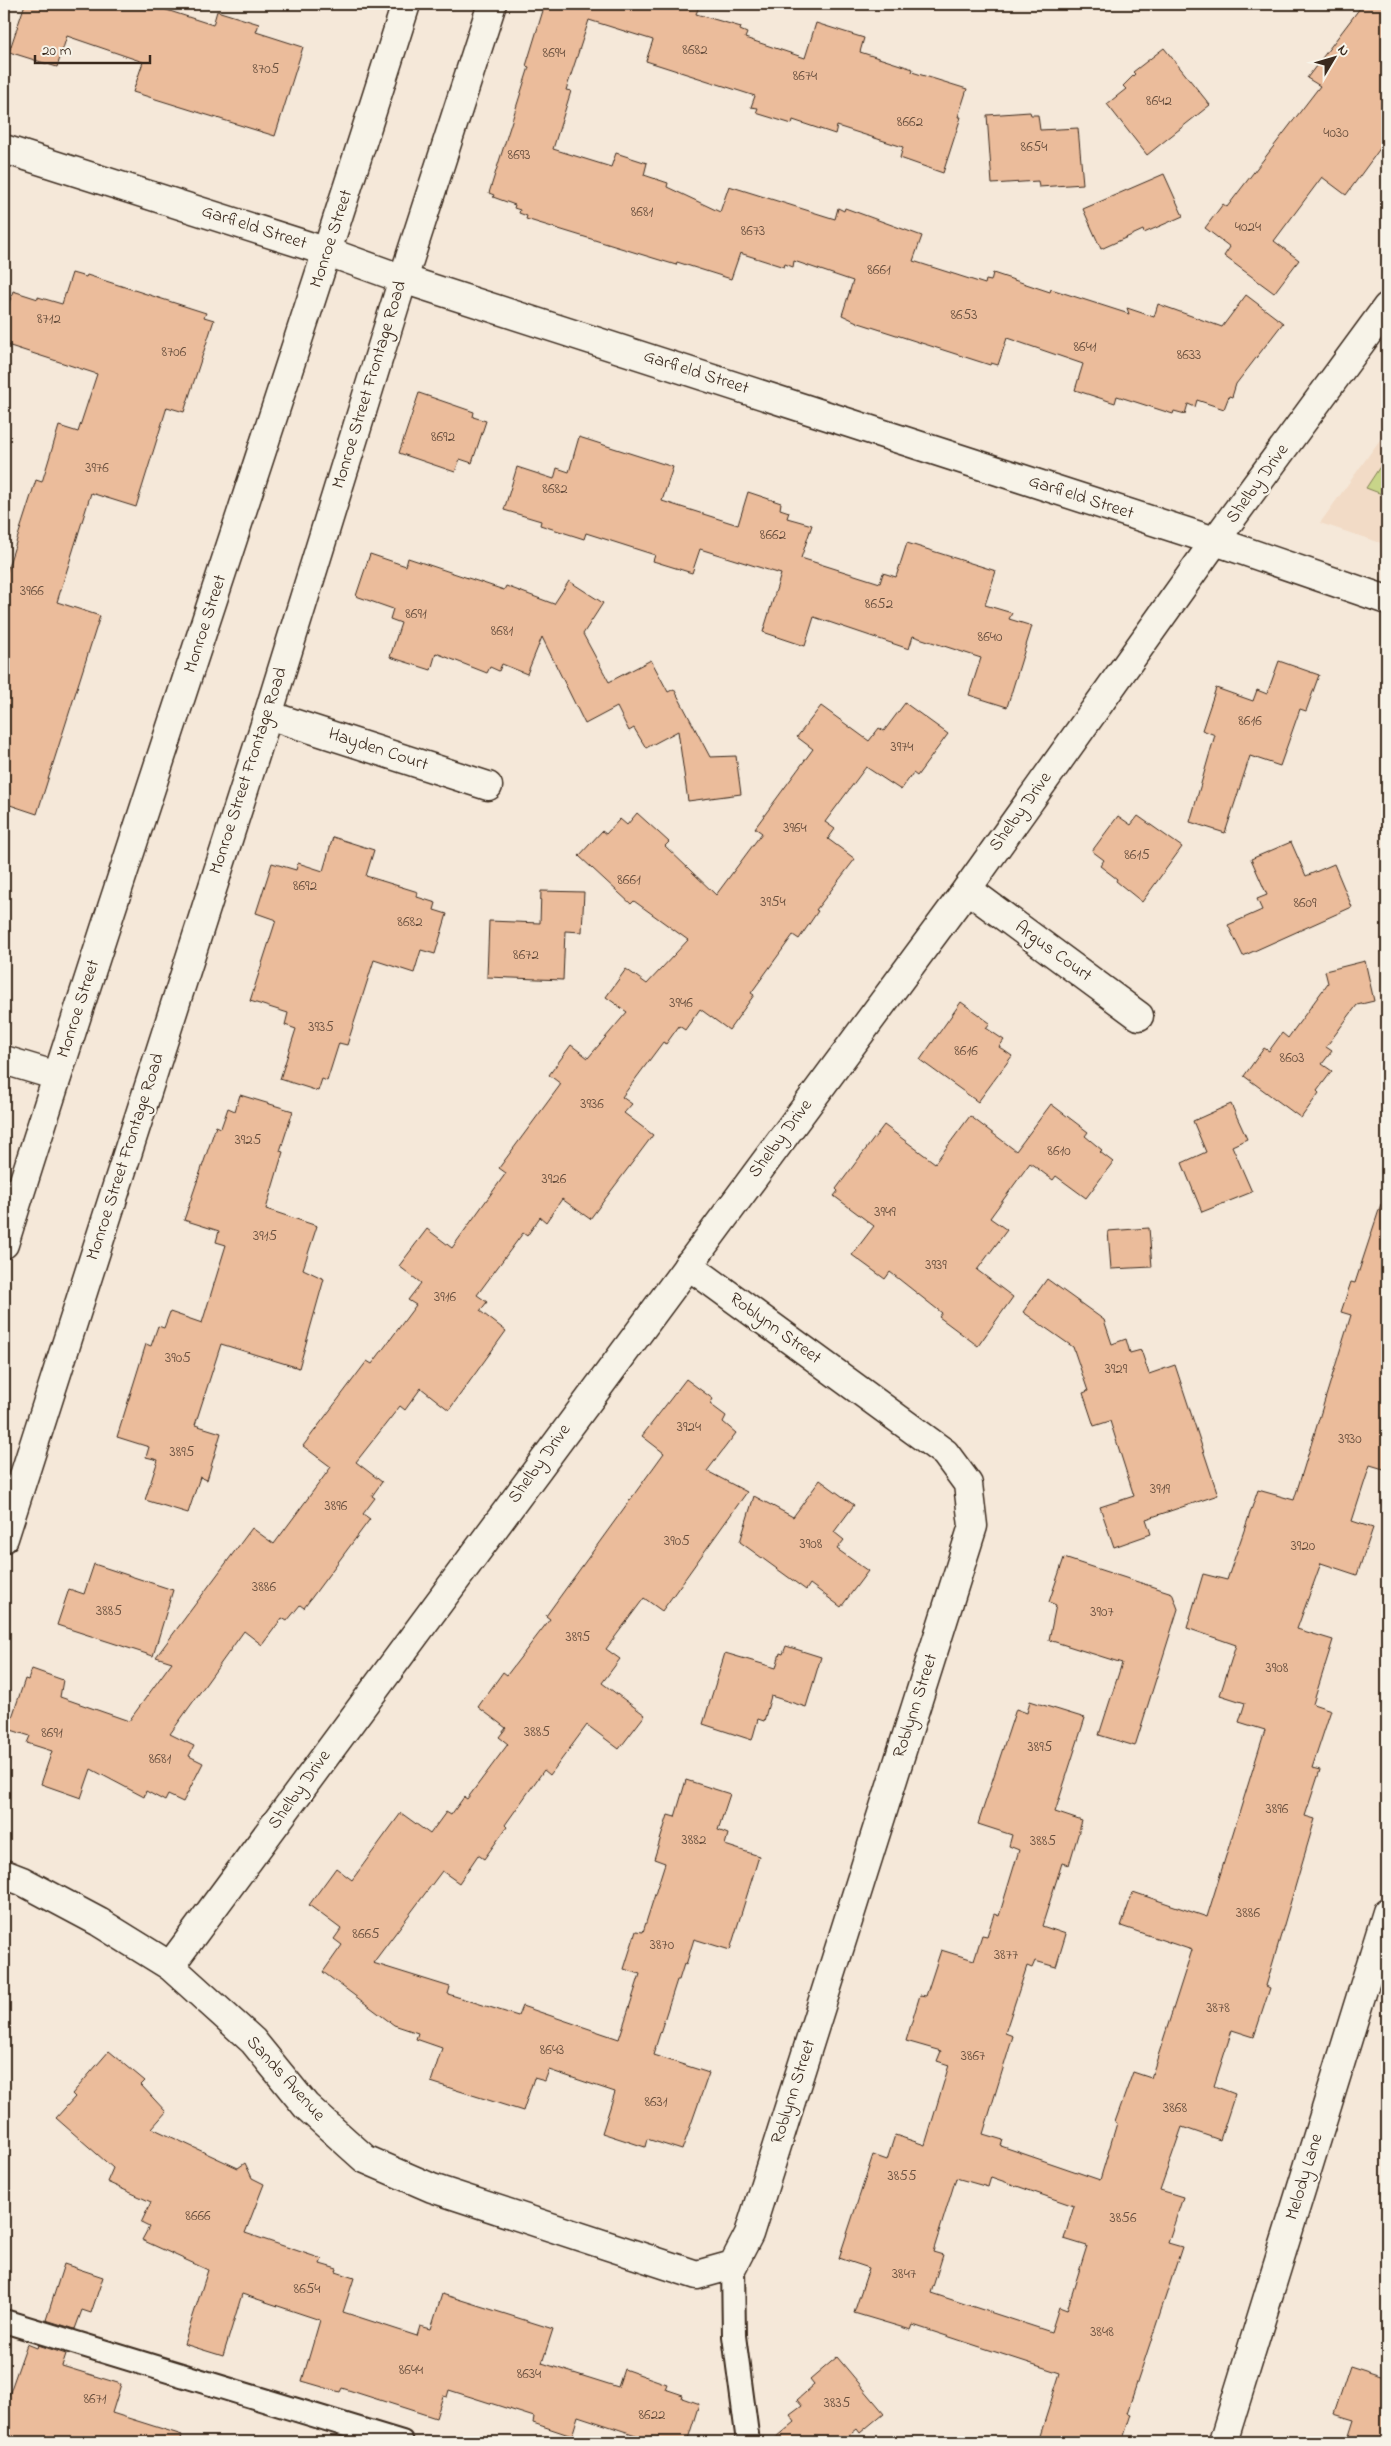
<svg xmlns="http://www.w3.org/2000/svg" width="1391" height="2446" viewBox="0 0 1391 2446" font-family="'Indie Flower',sans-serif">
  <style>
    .built { fill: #f2dbc6 }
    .green { fill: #c8d589; stroke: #828054 }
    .building { fill: #ebbc9b; stroke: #3b2a1e; fill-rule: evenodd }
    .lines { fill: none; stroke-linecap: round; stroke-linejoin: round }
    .service-casing { stroke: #3b2a1e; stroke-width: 26 }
    .minor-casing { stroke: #3b2a1e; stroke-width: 31 }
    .secondary-casing { stroke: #3b2a1e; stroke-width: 31 }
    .service { stroke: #f7f3e8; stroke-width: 22 }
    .minor { stroke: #f7f3e8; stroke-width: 28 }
    .secondary { stroke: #f7f3e8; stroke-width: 28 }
    .labels { text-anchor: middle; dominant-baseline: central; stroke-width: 4.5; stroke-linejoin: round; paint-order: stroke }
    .number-label { font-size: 15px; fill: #674e3d }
    .street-label { font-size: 18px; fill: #3b2a1e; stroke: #f7f3e8 }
  </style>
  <rect width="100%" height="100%" fill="#f5e8d9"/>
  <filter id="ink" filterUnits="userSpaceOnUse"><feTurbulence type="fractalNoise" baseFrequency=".02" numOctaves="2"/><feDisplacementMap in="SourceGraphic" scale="10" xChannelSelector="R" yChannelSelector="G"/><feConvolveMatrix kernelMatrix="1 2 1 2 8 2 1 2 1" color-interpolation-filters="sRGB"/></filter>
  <g filter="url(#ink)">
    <path class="built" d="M1387,430V545L1320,523Z"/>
    <path class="green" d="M1387,456V496L1366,488Z"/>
    <g class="building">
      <path d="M25,4H148L213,25L217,11L259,24L256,32L303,47L275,136L133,92L143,62L67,36L57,67L9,52Z"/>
      <path d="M545,4H700L696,14L741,27L740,30L747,33L745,38L805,58L816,23L864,38L860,52L913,69L912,72L967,89L958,117H961L943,173L900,158L903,147L837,126L835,134L793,120L792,124L756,113L758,108L751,107L755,96L646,61L653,40L589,20L566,90L571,91L553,149L611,167L616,153L647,163L644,175L668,183L667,187L720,212L729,186L835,219L838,208L844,211L845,208L922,236L913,261L985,284L986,280L991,281L993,273L1050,292L1051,289L1129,314L1127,308L1154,317L1158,304L1222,327L1246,295L1283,323L1236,384L1232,397L1229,396L1224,409L1197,400L1195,407L1188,404L1185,414L1174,411L1173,414L1117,396L1115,403L1075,390L1083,364L1007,338L998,365L991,363L990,365L859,323L842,315L853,281L794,261L793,267L785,264L784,267L740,253L731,279L677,262L676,265L526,219L527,216L519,213L520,210L514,208L515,205L493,197L494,195L489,193L529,67L526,66Z"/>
      <path d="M1363,4H1387V139L1346,195L1322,177L1274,241L1299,260L1274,293L1224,256L1230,247L1205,228L1223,204L1227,207L1320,86L1307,78Z"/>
      <path d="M1164,48L1210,105L1147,155L1107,104L1126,89L1123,86L1135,74L1133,72Z"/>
      <path d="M1030,112L1031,115H1038L1040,130L1078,128L1083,184L1039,187L1038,181L992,184L987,115Z"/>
      <path d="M1164,174L1183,216L1144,233L1143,230L1101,249L1083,209Z"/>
      <path d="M72,273L86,277L87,275L206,313L204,317L214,320L184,412L167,407L136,507L91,493L57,602L100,616L37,814L4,803V580L36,480L42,482L59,426L78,432L97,374L4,344V318L13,291L38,299V297L62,304Z"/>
      <path d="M419,393L474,412L473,417L486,421L472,463L460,459L455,472L399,453Z"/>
      <path d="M579,437L673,467L662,501L738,525L748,492L781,503L780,509L789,512L787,518L812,525L801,558L880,583L883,573L896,577L907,543L996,571L985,605L1012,613L1009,619L1032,626L1007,707L969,695L981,658L913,636L909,649L814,617L805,646L763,632L781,574L700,549L692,573L653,561L655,555L586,533L584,539L540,525L541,521L504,510L517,467L554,479L557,468L569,472Z"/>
      <path d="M370,554L406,566L408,558L504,590L506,586L554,604L569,581L603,603L583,634L609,682L651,660L668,692L674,689L710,757L736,756L741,794L688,801L678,731L646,748L634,728L629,731L617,707L585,724L542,637L527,674L502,664L499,671L490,667L487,673L436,653L431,670L390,657L401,623L390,619L393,609L356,596Z"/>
      <path d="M1279,661L1319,675L1306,711L1300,709L1280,766L1250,756L1225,833L1190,822L1215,735L1202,730L1216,688L1253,701L1257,690L1267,694Z"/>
      <path d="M905,703L948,734L917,776L913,773L901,790L866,767L825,822L835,829L828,839L855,859L816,910L818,911L799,939L793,935L751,993L754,995L729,1030L700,1009L685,1030L679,1026L666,1044L663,1042L622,1097L632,1104L624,1113L653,1135L590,1219L562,1199L546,1222L540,1217L527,1236L523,1233L477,1295L487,1302L480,1311L506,1331L449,1410L421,1388L405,1410L400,1406L356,1462L382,1482L372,1496L375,1498L363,1514L370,1519L304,1608L300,1605L287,1621L282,1618L262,1645L244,1631L170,1734L194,1746L189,1756L203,1763L183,1802L168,1795L165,1801L146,1791L144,1797L91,1769L81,1798L41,1784L52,1751L27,1743L30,1736L8,1729L25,1679L28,1680L32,1669L63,1680L60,1697L129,1721L172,1662L156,1657L252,1528L274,1544L331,1467L303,1446L367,1361L372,1364L416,1305L408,1300L421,1283L399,1266L427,1229L452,1248L506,1173L499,1168L561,1084L549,1075L571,1045L588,1058L627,1012L606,997L626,969L647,984L688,940L634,901L631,904L579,856L602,831L606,834L620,819L627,825L637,813L669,842L665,846L716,895L762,833L755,828L813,749L797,737L821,706L869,741L879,728L884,731Z"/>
      <path d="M1118,816L1131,825L1138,816L1182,847L1142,902L1116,881L1117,879L1100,866L1104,860L1092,851Z"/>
      <path d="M333,837L374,850L366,876L418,892L417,897L436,903L434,910L447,914L435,954L421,950L414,973L374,960L347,1045L339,1043L327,1081L322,1079L318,1091L280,1079L296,1029L285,1025L288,1013L250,1001L276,920L256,913L272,863L296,870L298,863L323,871Z"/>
      <path d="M1291,842L1306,876L1334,864L1352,907L1243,956L1228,925L1262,910L1257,899L1267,895L1251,859Z"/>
      <path d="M541,891L584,892L582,932L565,931L563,980L487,977L489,921L540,923Z"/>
      <path d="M1365,961L1374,1001L1357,1005L1326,1047L1332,1051L1322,1064L1332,1071L1317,1091L1319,1093L1301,1118L1244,1076L1264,1048L1269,1051L1282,1033L1288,1038L1328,983L1325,971Z"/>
      <path d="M961,1002L990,1023L986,1028L1004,1040L999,1047L1012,1056L978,1102L920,1060Z"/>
      <path d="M240,1095L293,1111L280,1151L283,1152L266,1209L317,1226L303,1269L324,1279L299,1368L221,1344L195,1425L221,1433L207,1480L200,1477L188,1513L145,1500L158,1460L146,1457L149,1447L117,1437L146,1344L151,1346L158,1326L164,1328L170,1312L202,1323L226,1245L216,1242L219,1231L184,1220L216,1126L221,1128L228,1108L235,1111Z"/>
      <path d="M1051,1104L1088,1132L1085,1136L1102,1150L1100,1152L1113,1162L1086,1198L1056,1176L1053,1180L1030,1163L990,1218L1007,1230L977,1270L1013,1297L978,1346L939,1317L942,1313L890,1272L885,1279L852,1255L874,1226L834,1196L838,1191L836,1189L884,1125L935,1163L970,1116L1016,1151Z"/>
      <path d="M1231,1104L1247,1139L1232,1146L1252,1192L1202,1212L1182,1163L1206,1152L1193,1121Z"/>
      <path d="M1381,1204L1387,1205V1470L1370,1465L1352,1521L1373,1528L1357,1575L1321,1563L1297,1629L1333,1640L1313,1704L1331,1710L1312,1768L1320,1770L1305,1816L1315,1819L1266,1986L1270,1988L1254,2037L1232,2030L1214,2086L1235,2094L1220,2140L1182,2127L1160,2190L1183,2197L1168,2243L1182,2247L1127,2413L1131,2414L1122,2442H1038L1060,2373L913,2325L911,2330L854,2313L869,2268L839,2258L873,2155L887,2160L895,2135L925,2145L949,2065L937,2061L941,2051L906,2041L920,1995L926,1996L941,1950L974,1960L982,1935L987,1936L994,1914L999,1916L1019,1850L1009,1846L1012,1835L978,1824L1016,1709L1027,1713L1030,1701L1085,1718L1055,1812L1082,1821L1069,1865L1062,1863L1042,1926L1066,1934L1056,1967L1035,1961L1032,1968L1027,1966L1005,2033L1013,2036L983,2134L1003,2140L1001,2146L1100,2180L1117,2123L1115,2122L1133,2072L1151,2078L1192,1950L1121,1926L1133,1892L1207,1917L1265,1730L1239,1722L1245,1703L1220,1695L1236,1645L1187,1628L1203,1574L1227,1580L1258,1490L1294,1500L1351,1315L1341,1312L1351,1282L1355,1283ZM991,2177L1074,2206L1064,2239L1087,2246L1067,2310L1059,2307L1051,2332L931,2293L943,2255L933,2252L956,2178L988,2187Z"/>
      <path d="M1149,1228L1152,1267L1111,1269L1108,1231Z"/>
      <path d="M1047,1279L1104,1320L1112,1344L1126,1339L1130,1353L1141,1350L1149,1374L1175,1365L1218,1495L1146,1519L1151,1534L1114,1547L1100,1507L1134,1496L1110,1421L1094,1426L1083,1393L1088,1391L1073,1347L1023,1312Z"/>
      <path d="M686,1379L713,1399L710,1404L726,1416L723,1422L736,1433L707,1471L747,1492L662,1611L644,1598L606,1649L620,1659L602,1683L645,1715L619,1749L587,1725L550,1775L544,1770L505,1825L507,1827L484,1859L478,1855L459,1883L442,1871L373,1963L450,1987L448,1994L518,2016L522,2006L619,2039L640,1974L624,1969L636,1931L643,1932L665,1863L654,1859L668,1815L675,1817L686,1780L730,1794L718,1830L728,1834L725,1845L759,1856L756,1866L730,1950L694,1939L686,1965L684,1964L679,1980H677L653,2055L709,2073L682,2150L647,2139L645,2147L602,2133L615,2092L549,2070L545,2081L534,2078L523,2111L431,2082L442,2048L416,2039L418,2033L394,2025L323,1972L342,1945L334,1939L341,1929L309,1905L336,1868L352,1880L401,1813L430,1834L446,1812L451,1815L464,1797L467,1799L508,1744L499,1737L506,1728L478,1707L503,1672L507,1675L550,1619L546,1616L664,1453L642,1436Z"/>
      <path d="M820,1480L854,1505L834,1532L844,1540L837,1549L868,1571L841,1607L810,1584L806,1590L740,1542L754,1496L793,1517Z"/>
      <path d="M1064,1558L1172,1593L1178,1609L1135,1746L1099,1735L1122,1663L1049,1640L1056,1605L1049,1602Z"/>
      <path d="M94,1564L173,1590L153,1656L57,1625L69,1589L84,1594Z"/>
      <path d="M786,1646L821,1657L806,1707L771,1696L764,1721L758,1719L752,1740L703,1724L725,1653L776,1668L780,1653L783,1654Z"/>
      <path d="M109,2051L145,2081L141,2085L166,2112L152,2128L238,2168L245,2163L252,2178L264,2184L245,2233L322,2259L320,2264L337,2269L336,2272L354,2278L343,2312L417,2336L420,2326L431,2329L442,2294L553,2329L542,2363L618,2387L624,2369L667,2384L665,2389L683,2395L682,2398L699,2404L687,2442H657L578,2416L572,2436L533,2423L534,2417L449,2390L447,2397L443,2396L436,2418L342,2388L340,2392L302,2381L320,2320L242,2294L223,2356L184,2344L208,2270L142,2240L149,2227L141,2223L151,2202L107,2182L113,2168L56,2118L75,2097L72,2094Z"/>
      <path d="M64,2264L103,2277L91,2313L82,2310L75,2329L46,2320Z"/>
      <path d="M27,2344L37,2348L38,2345L66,2354L62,2366L121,2384L112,2413L182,2435L180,2442H4V2409Z"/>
      <path d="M837,2357L884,2413L860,2433L857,2429L841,2442H771L795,2422L790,2415L802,2406L797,2400L814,2385L810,2380Z"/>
      <path d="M1350,2366L1387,2378V2442H1347L1354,2420L1334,2414Z"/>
    </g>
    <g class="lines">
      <g class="service-casing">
        <g id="service">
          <path d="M733,2265L734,2336L748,2442"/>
          <path d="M4,2321L402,2442"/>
        </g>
      </g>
      <g class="minor-casing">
        <g id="minor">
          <path d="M4,149L328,252L403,279L1215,541L1387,600"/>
          <path d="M268,715L488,786"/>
          <path d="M967,889L1139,1016"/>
          <path d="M4,1060L57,1076"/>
          <path d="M4,1538L268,715L403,279L492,4"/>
          <path d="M4,1874L22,1881L99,1922L170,1966L253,2041L306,2106L365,2159L432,2188L697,2275L733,2265L749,2234L973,1526L968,1484L945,1453L688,1265"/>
          <path d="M170,1966L967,889L1215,541L1387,307"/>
          <path d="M1223,2442L1387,1912"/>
        </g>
      </g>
      <g class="secondary-casing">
        <path id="secondary" d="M4,1244C134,829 276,418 406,4"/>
      </g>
      <use href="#service" class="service"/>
      <use href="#minor" class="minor"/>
      <use href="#secondary" class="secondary"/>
    </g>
  </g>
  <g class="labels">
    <g class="number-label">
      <text x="695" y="50">8682</text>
      <text x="554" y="53">8694</text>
      <text x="266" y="69">8705</text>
      <text x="805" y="76">8674</text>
      <text x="1159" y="101">8642</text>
      <text x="910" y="122">8662</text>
      <text x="1336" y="133">4030</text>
      <text x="1034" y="147">8654</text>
      <text x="519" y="155">8693</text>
      <text x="642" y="212">8681</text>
      <text x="1248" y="227">4024</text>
      <text x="753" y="231">8673</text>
      <text x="879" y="270">8661</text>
      <text x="964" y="315">8653</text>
      <text x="49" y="319">8712</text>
      <text x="1085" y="347">8641</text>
      <text x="174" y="352">8706</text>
      <text x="1189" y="355">8633</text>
      <text x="443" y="437">8692</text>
      <text x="97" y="468">3976</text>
      <text x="555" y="489">8682</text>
      <text x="773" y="535">8662</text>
      <text x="32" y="591">3966</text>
      <text x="879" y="604">8652</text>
      <text x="416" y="614">8691</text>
      <text x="502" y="631">8681</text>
      <text x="990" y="637">8640</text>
      <text x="1250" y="721">8616</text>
      <text x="902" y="747">3974</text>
      <text x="795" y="828">3964</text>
      <text x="1137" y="855">8615</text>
      <text x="629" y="880">8661</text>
      <text x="305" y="886">8692</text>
      <text x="773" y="902">3954</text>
      <text x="1305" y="903">8609</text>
      <text x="410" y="922">8682</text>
      <text x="526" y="955">8672</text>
      <text x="681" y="1003">3946</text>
      <text x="321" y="1027">3935</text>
      <text x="966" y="1051">8616</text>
      <text x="1292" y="1058">8603</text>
      <text x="592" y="1104">3936</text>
      <text x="248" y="1140">3925</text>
      <text x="1059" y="1151">8610</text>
      <text x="554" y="1179">3926</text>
      <text x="885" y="1212">3949</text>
      <text x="265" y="1236">3915</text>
      <text x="936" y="1265">3939</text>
      <text x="445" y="1297">3916</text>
      <text x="178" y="1358">3905</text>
      <text x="1116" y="1369">3929</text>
      <text x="689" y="1427">3924</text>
      <text x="1350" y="1439">3930</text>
      <text x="182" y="1452">3895</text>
      <text x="1160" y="1489">3919</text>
      <text x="336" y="1506">3896</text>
      <text x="677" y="1541">3905</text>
      <text x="811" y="1544">3908</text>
      <text x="1303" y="1546">3920</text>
      <text x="264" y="1587">3886</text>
      <text x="109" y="1611">3885</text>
      <text x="1102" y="1612">3907</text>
      <text x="578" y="1637">3895</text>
      <text x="1277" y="1668">3908</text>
      <text x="537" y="1732">3885</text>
      <text x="52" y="1733">8691</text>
      <text x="1040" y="1747">3895</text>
      <text x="160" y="1759">8681</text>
      <text x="1277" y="1809">3896</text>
      <text x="694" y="1840">3882</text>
      <text x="1043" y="1841">3885</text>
      <text x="1248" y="1913">3886</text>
      <text x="366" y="1934">8665</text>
      <text x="662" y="1945">3870</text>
      <text x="1006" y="1955">3877</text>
      <text x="1218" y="2008">3878</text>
      <text x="552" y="2050">8643</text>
      <text x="973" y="2056">3867</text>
      <text x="656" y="2102">8631</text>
      <text x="1175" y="2108">3868</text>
      <text x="902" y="2176">3855</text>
      <text x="198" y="2216">8666</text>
      <text x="1123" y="2218">3856</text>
      <text x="904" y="2274">3847</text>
      <text x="307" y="2289">8654</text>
      <text x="1102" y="2332">3848</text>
      <text x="411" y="2370">8644</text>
      <text x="529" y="2374">8634</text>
      <text x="95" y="2399">8671</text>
      <text x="837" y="2403">3835</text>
      <text x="652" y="2415">8622</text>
    </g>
    <g class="street-label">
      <text transform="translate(254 228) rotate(18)">Garfield Street</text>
      <text transform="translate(332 239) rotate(-72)">Monroe Street</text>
      <text transform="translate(696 373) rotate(18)">Garfield Street</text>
      <text transform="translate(370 385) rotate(-73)">Monroe Street Frontage Road</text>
      <text transform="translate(1258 484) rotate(-54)">Shelby Drive</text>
      <text transform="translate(1081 498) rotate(18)">Garfield Street</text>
      <text transform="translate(206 624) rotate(-72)">Monroe Street</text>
      <text transform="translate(378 750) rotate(18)">Hayden Court</text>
      <text transform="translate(249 771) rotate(-72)">Monroe Street Frontage Road</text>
      <text transform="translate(1021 812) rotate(-54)">Shelby Drive</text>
      <text transform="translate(1053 952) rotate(36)">Argus Court</text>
      <text transform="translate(79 1009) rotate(-72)">Monroe Street</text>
      <text transform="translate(781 1139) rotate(-53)">Shelby Drive</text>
      <text transform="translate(126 1157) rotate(-72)">Monroe Street Frontage Road</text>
      <text transform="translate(775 1329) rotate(36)">Roblynn Street</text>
      <text transform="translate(540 1464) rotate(-54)">Shelby Drive</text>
      <text transform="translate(916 1706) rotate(-72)">Roblynn Street</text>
      <text transform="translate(300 1790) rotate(-54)">Shelby Drive</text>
      <text transform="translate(285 2079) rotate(48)">Sands Avenue</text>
      <text transform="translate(794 2092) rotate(-72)">Roblynn Street</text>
      <text transform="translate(1305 2177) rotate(-73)">Melody Lane</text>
    </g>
  </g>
  <rect width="1391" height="2446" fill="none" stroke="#f7f3e8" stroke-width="20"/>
  <rect x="10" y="10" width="1371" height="2426" fill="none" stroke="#3b2a1e" stroke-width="2" filter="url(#ink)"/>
  <g transform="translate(1334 58) rotate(52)" stroke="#f7f3e8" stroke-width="4" paint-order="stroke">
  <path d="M0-4L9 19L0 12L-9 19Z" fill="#3b2a1e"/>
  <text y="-8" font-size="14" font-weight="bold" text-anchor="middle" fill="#3b2a1e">N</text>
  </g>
  <path d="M35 55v8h115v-8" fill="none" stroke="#3b2a1e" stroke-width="2.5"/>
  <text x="42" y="55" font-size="15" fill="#3b2a1e" stroke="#f7f3e8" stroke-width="4" paint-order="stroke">20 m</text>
</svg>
